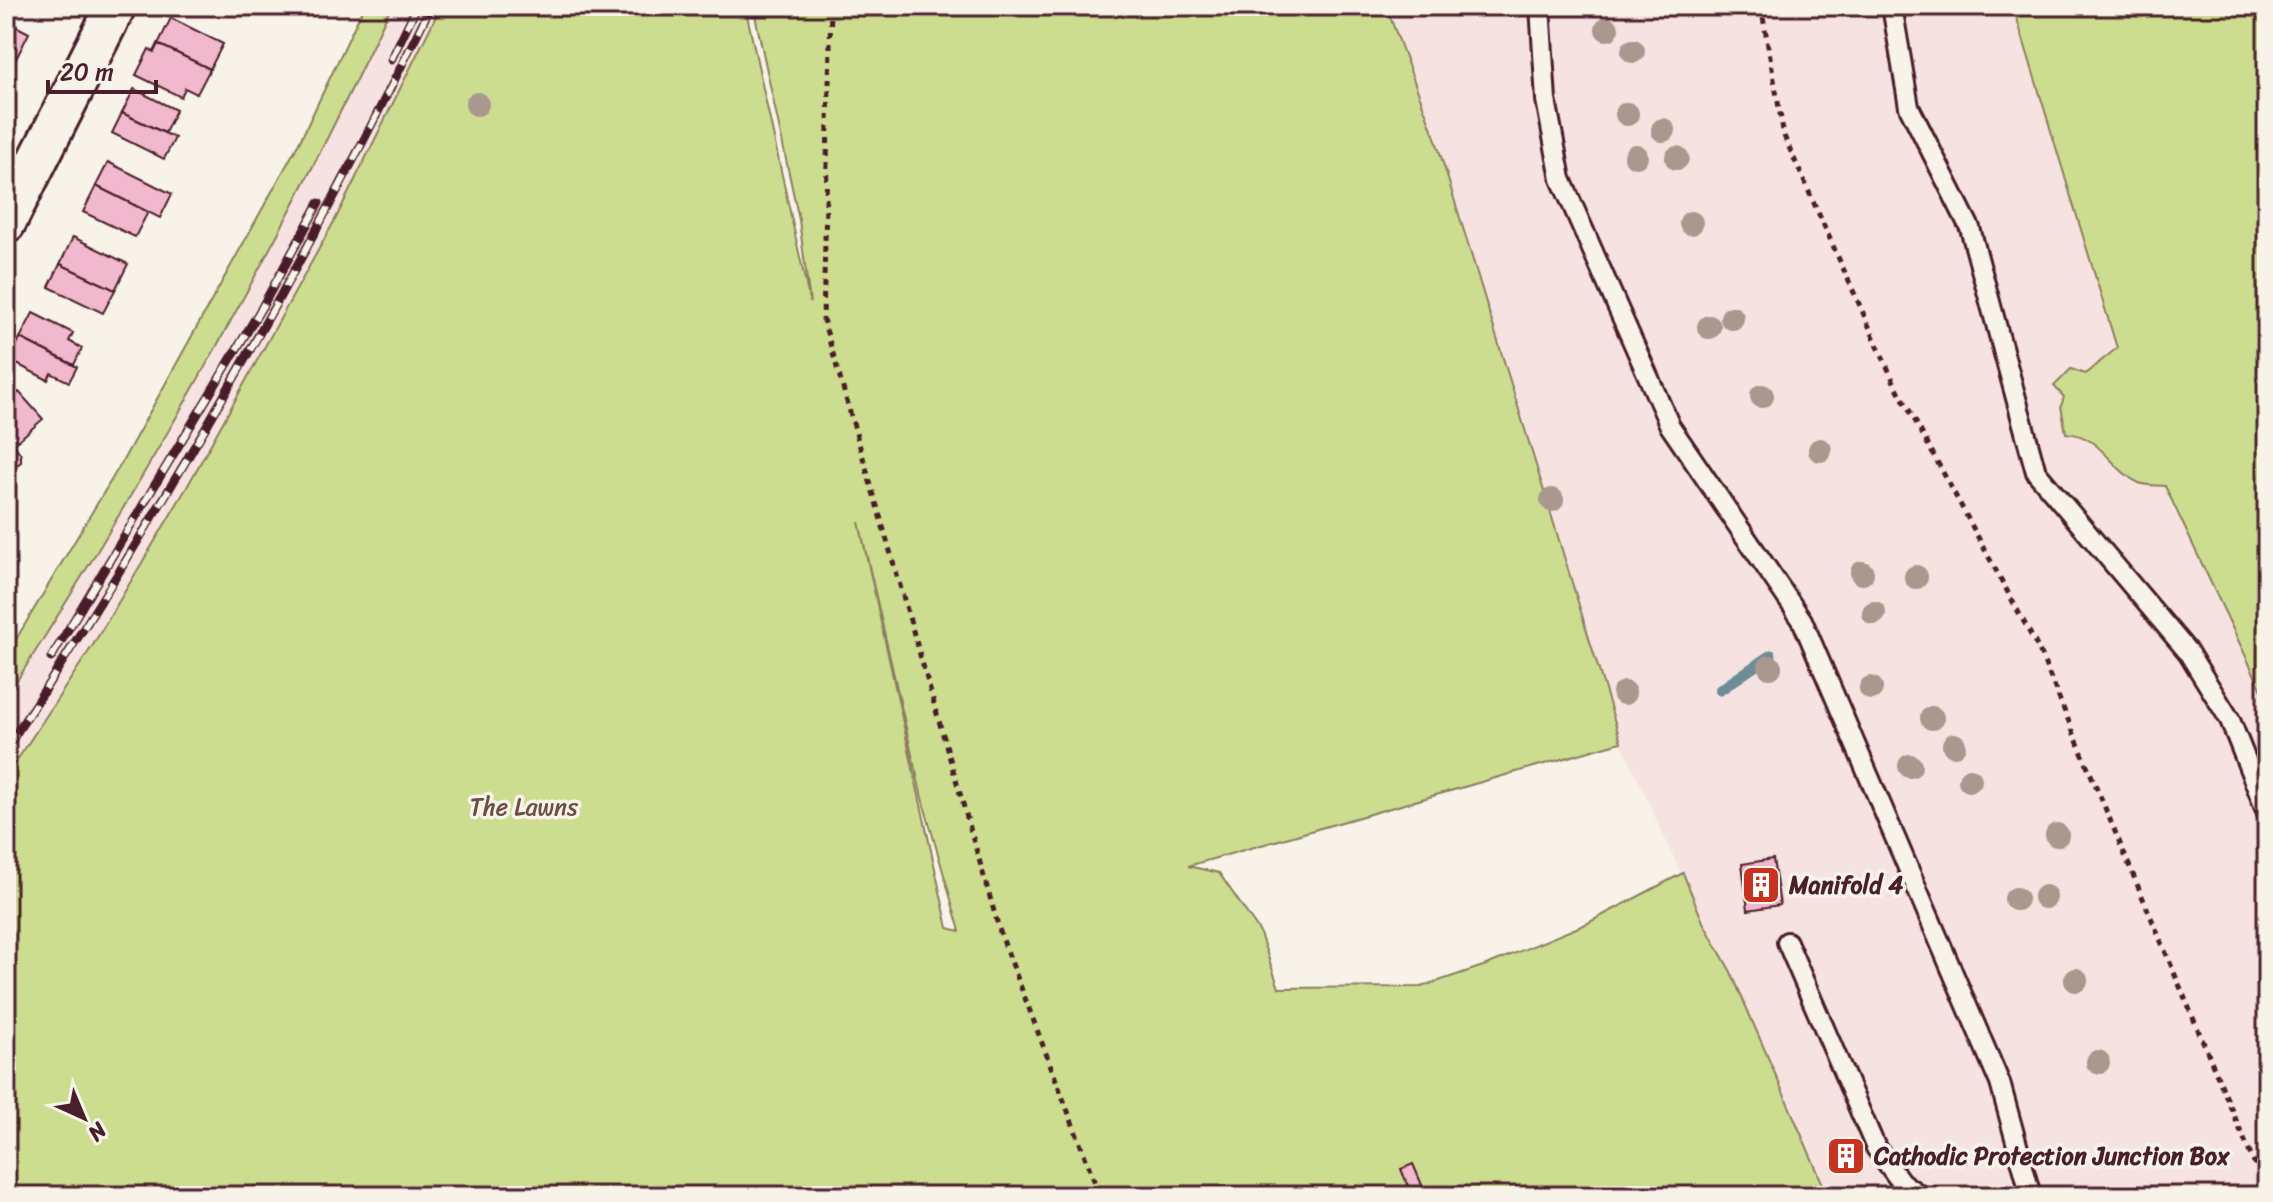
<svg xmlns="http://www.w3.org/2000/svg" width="2273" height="1202" viewBox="0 0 2273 1202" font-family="Sriracha,sans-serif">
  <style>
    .built { fill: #f6e2e0 }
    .green { fill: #cddd90; stroke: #8c7e5e; stroke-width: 2; fill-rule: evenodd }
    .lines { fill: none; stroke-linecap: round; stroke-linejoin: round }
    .stream { stroke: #6d8d95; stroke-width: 11 }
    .building { fill: #f2b9ce; stroke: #4a1f2b; stroke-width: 2 }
    .lane-casing { stroke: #4a1f2b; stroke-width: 24 }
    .street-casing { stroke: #4a1f2b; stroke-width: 44 }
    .path { stroke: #4a1f2b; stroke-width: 5; stroke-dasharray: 6 6; stroke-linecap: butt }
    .lane { stroke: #f7f3e8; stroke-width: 18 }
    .street { stroke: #f7f3e8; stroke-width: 38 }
    .rail-casing { stroke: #4a1f2b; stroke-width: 9 }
    .rail { stroke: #f7f3e8; stroke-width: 6; stroke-dasharray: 18; stroke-linecap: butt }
    .tree { fill: #aa988e }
    .labels { text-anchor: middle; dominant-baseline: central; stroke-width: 7; stroke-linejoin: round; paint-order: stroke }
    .park-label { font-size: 24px; fill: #6b4e44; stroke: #f7f3e8 }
    .poi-label { font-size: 24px; font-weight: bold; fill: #4a1f2b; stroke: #f7f3e8; text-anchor: start }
  </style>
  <rect width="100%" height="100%" fill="#f7f3e8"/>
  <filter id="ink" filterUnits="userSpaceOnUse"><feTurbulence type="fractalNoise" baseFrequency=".0125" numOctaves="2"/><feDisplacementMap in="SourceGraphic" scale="16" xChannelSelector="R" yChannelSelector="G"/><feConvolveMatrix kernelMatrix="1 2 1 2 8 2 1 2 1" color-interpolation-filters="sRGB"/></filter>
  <g filter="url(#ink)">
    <g class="built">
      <path d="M391,6H441L336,218L187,487L93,645L6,777V698L162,446L270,252Z"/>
      <path d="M1386,6H2013L2147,448L2267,701V1196H1828L1731,972L1703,922L1621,742L1436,140Z"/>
    </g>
    <g class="green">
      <path d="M364,6H391C280,246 148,475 6,698V656L122,462L300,141Z"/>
      <path d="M441,6H745L810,303L799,220L753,6H1386L1436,140L1621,742L1188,866L1219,873L1259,931L1279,988L1421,987L1489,964L1586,924L1683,873L1703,922L1731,972L1828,1196H6V777L93,645L187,487L336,218ZM859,522L922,798L960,931L948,928Z"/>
      <path d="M2013,6H2267V701L2165,486C2158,485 2146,486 2139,483C2111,470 2101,435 2066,433L2061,406L2064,397L2054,386L2071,369L2085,374L2117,348Z"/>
    </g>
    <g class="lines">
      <path class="stream" d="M1720,690L1771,655"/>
    </g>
    <g class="building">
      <path d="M171,18L223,44L210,69L158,44Z"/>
      <path d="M6,21L29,33L15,61L6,57Z"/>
      <path d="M158,44L210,69L197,94L185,88L181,97L136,75L149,49L154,52Z"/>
      <path d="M134,89L176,110L165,133L122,113Z"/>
      <path d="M122,113L175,138L164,159L112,133Z"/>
      <path d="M108,162L172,194L160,218L96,186Z"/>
      <path d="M96,186L148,212L135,237L83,212Z"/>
      <path d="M73,237L128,264L115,290L60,264Z"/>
      <path d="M60,264L115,290L103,313L49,287Z"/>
      <path d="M33,313L73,333L69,341L82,348L74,365L20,338Z"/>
      <path d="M20,338L77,367L69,382L51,373L48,380L9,360Z"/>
      <path d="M19,392L43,419L14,444L6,435V396L9,400Z"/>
      <path d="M6,435L21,454V462L6,473Z"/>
      <path d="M1773,859L1780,905L1748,910L1742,864Z"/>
      <path d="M1413,1164L1425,1192L1417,1196H1412L1401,1169Z"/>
    </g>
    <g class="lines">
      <g class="lane-casing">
        <g id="lane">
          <path d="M1540,6L1546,100L1561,179L1670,426L1802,620L2000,1083L2031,1196"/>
          <path d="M1892,6L1909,107L1970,228L2036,472L2188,652L2230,720L2267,813"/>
          <path d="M1787,942L1876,1148L1901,1182L1921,1196"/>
        </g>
      </g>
      <g class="street-casing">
        <path id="street" d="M6,223L116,6"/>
      </g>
      <g class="path">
        <path d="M831,6L823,319L1000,932L1100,1196"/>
        <path d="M1761,6L1784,136L1893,380L2038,648L2254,1163L2267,1166"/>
      </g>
      <use href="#lane" class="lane"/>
      <use href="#street" class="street"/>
      <g class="rail-casing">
        <g id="rail">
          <path d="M391,60L417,6"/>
          <path d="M51,658L262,307L319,203"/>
          <path d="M6,749C164,509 305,265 431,6"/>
        </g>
      </g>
      <use href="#rail" class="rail"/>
    </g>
    <g class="tree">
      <circle cx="1607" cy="29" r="12"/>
      <circle cx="1633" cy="51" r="12"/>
      <circle cx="477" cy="104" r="12"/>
      <circle cx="1627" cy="114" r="12"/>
      <circle cx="1663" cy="130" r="12"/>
      <circle cx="1636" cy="156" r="12"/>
      <circle cx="1677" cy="158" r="12"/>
      <circle cx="1691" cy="223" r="12"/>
      <circle cx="1732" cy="318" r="12"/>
      <circle cx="1709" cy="327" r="12"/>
      <circle cx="1762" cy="396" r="12"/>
      <circle cx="1820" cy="450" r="12"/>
      <circle cx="1552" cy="500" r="12"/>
      <circle cx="1862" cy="573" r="12"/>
      <circle cx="1916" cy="577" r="12"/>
      <circle cx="1874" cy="613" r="12"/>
      <circle cx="1770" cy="667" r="12"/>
      <circle cx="1871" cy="688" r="12"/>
      <circle cx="1624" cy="693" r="12"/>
      <circle cx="1932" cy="718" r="12"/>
      <circle cx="1954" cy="745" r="12"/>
      <circle cx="1910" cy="766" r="12"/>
      <circle cx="1970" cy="780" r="12"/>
      <circle cx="2057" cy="835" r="12"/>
      <circle cx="2045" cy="897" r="12"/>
      <circle cx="2016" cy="899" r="12"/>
      <circle cx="2076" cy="980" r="12"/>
      <circle cx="2098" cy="1062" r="12"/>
    </g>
  </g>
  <defs>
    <g id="building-square" transform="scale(2)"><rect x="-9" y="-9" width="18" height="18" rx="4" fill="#c8321e" stroke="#f7f3e8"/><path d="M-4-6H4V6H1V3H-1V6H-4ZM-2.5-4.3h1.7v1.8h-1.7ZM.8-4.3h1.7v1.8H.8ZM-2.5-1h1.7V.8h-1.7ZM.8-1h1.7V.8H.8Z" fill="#fff"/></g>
  </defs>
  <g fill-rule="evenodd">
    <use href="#building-square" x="1761" y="885"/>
    <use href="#building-square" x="1846" y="1156"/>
  </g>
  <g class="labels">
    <g class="park-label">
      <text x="524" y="807">The Lawns</text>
    </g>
    <g class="poi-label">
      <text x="1789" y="885">Manifold 4</text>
      <text x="1874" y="1156">Cathodic Protection Junction Box</text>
    </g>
  </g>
  <rect width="2273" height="1202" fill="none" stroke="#f7f3e8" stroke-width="32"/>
  <rect x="16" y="16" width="2241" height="1170" fill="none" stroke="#4a1f2b" stroke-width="3" filter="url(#ink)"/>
  <g transform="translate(84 1118) rotate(136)" stroke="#f7f3e8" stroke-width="6" paint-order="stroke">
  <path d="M0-6L14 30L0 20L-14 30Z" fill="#4a1f2b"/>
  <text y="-12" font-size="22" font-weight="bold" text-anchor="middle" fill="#4a1f2b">N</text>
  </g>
  <path d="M48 80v12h108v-12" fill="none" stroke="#4a1f2b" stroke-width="4"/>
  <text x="60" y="80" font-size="24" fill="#4a1f2b" stroke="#f7f3e8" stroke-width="6" paint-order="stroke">20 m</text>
</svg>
